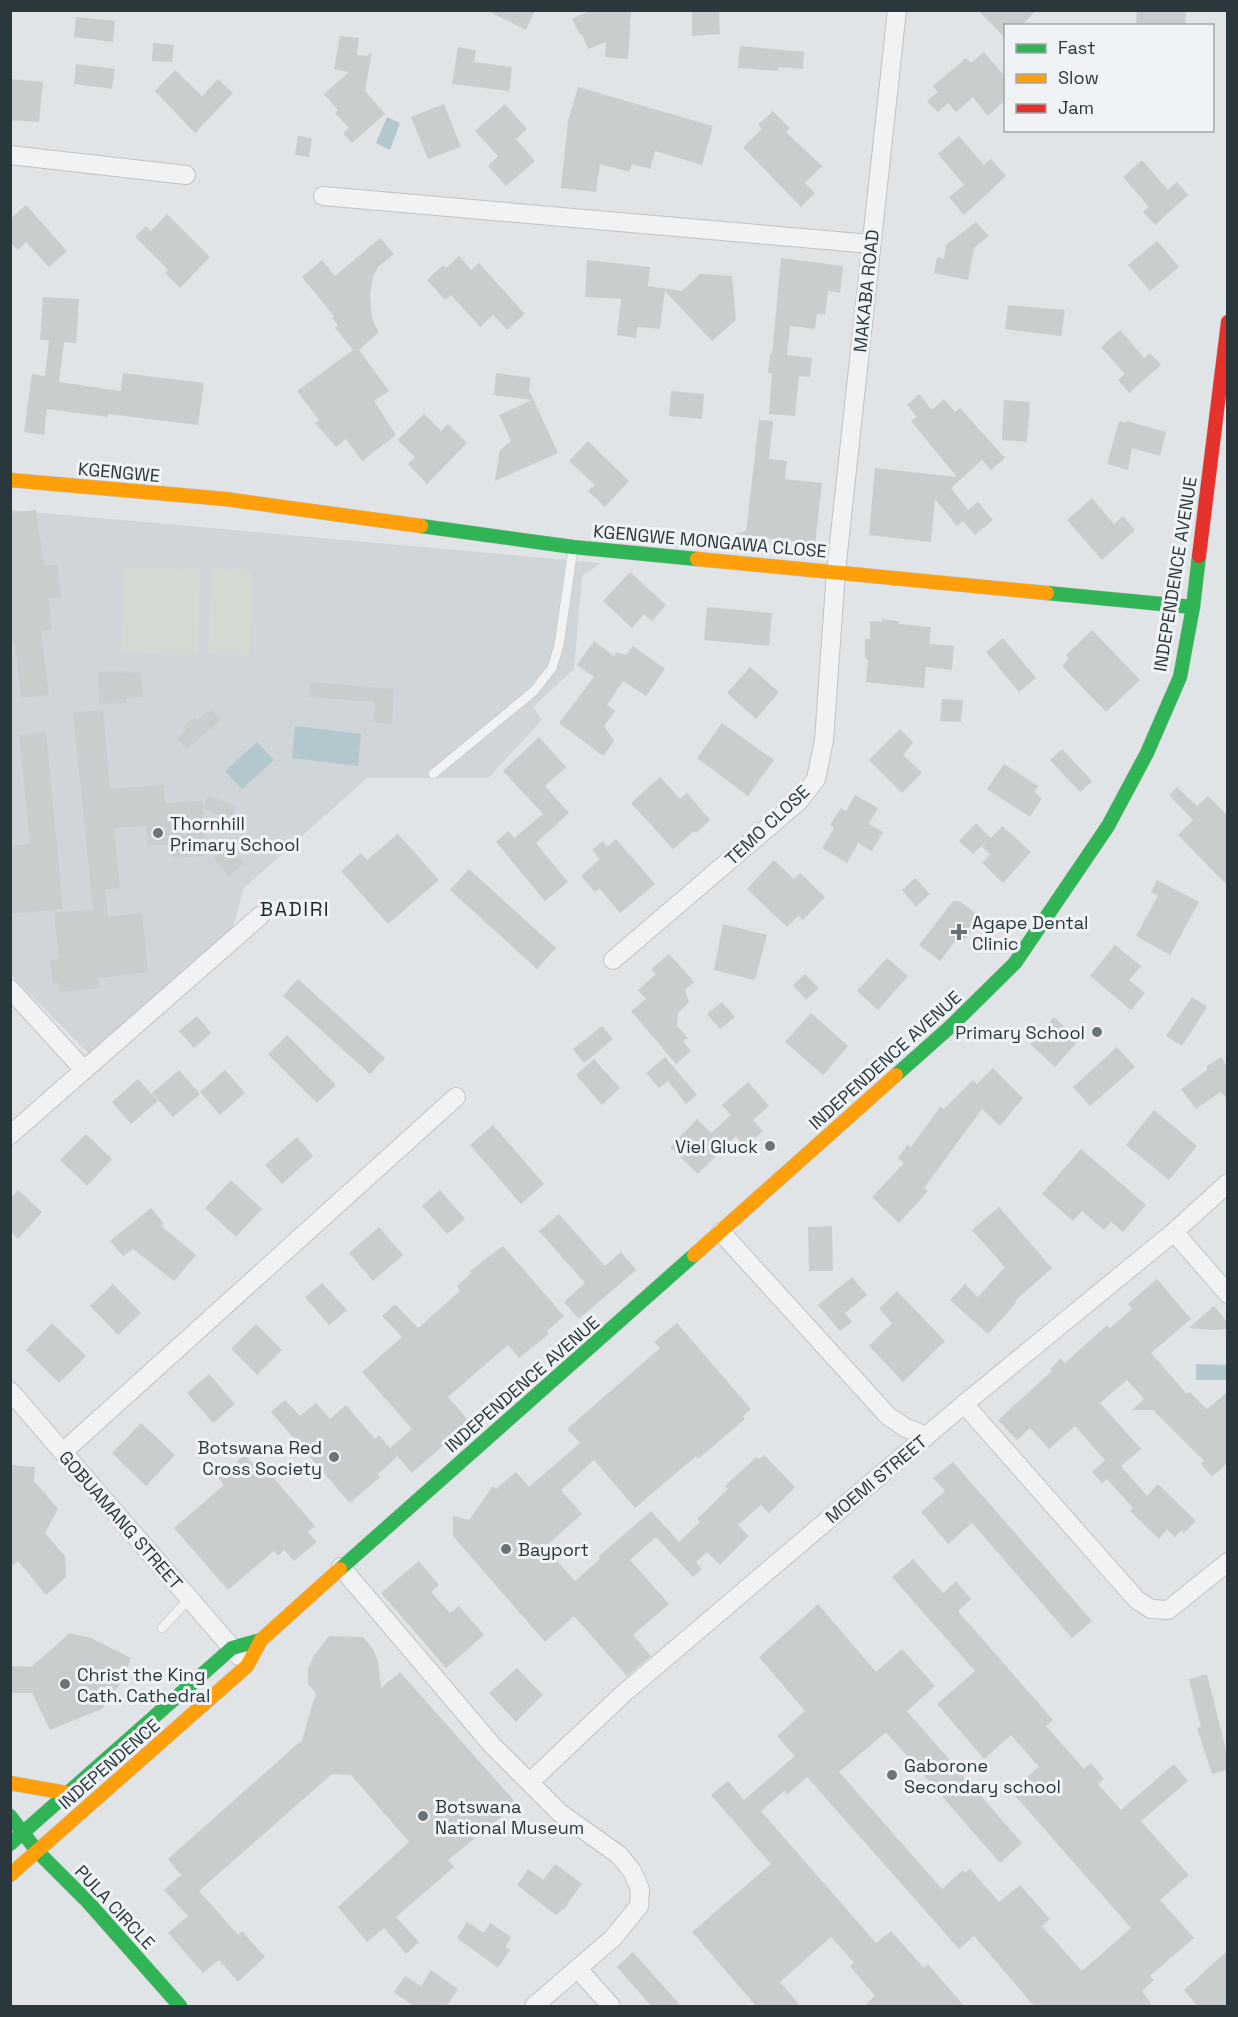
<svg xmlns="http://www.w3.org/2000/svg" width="1238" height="2017" viewBox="0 0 1238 2017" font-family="'Space Grotesk',sans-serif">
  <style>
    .built { fill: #d0d5d9 }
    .green { fill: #d4d9d2 }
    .water { fill: #b2c8ce }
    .building { fill: #cacdce }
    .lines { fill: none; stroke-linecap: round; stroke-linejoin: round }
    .lane-casing { stroke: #c0c2c4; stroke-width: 10 }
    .street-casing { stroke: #c0c2c4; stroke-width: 20 }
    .fast-casing { stroke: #c0c2c4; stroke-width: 15 }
    .slow-casing { stroke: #c0c2c4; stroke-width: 15 }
    .jam-casing { stroke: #c0c2c4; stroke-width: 15 }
    .lane { stroke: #f0f2f3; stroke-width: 9 }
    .street { stroke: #f0f2f3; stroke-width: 18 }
    .fast { stroke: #30b455; stroke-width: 14 }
    .slow { stroke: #ff9f0a; stroke-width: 14 }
    .jam { stroke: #e5322d; stroke-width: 14 }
    .poi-dot { fill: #6a7478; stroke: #eff3f5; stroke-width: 2 }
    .labels { text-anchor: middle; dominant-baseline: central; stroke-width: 6; stroke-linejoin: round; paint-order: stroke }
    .street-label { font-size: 18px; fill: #2a373d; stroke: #eff3f5 }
    .poi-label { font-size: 18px; fill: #2a373d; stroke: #eff3f5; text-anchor: start }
    .neighbourhood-label { font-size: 20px; letter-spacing: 1.5px; fill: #1c272e; stroke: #eff3f5 }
  </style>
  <rect width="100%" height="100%" fill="#e1e4e6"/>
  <path class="built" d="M10,510L601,563L582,576L574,669L533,707L542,720L488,778H367L244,888L226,952L99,1064L11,975Z"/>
  <g class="green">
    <path d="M124,567L200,569L198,655L121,652Z"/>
    <path d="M211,568L252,570L249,655L208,653Z"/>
  </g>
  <g class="water">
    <path d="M387,117L400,123L390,150L376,143Z"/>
    <path d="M295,726L361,734L358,766L292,758Z"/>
    <path d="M257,742L274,760L242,789L225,771Z"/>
    <path d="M1196,1364L1227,1365V1380H1196Z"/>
  </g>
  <g class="building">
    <path d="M486,10H535L526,30Z"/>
    <path d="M592,10H631L628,59L605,57L606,42L588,49L582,34L580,35L572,19Z"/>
    <path d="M692,10H719L720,34L692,36Z"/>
    <path d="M978,10H1036L1022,26H1005V38Z"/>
    <path d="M1137,10H1186L1185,26H1136Z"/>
    <path d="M76,17L115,21L113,42L74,37Z"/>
    <path d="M340,36L359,38L357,55L367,56L372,52L365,91L385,114L352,143L343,133L349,128L335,113L338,110L324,94L349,72L334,69Z"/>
    <path d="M153,43L174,45L172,62L152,61Z"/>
    <path d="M740,46L804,52L803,69L778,67V71L738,68Z"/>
    <path d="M458,47L476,50L474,62L512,67L509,91L452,84Z"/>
    <path d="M984,52L1005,77V100L988,116L973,97L956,112L948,103L938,112L927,101L938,92L933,86L966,58L971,63Z"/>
    <path d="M76,64L115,69L112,89L74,84Z"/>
    <path d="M175,70L202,96L218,79L233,93L195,133L155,91Z"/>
    <path d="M10,79L43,82L39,122L10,120Z"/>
    <path d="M578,87L713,126L702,165L655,151L650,169L632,164L629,172L600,164L596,192L561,188L568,121Z"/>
    <path d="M444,104L461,147L428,159L411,117Z"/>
    <path d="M505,104L527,129L516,139L535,161L506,186L488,166L498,156L475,131Z"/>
    <path d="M773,111L790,128L786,132L822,166L805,183L815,193L801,207L743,147L762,129L758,125Z"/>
    <path d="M298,136L312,138L309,157L295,155Z"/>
    <path d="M959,136L984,165L991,159L1006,176L964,215L949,197L964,185L938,154Z"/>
    <path d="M1142,160L1168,190L1177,182L1188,195L1155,225L1143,212L1149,207L1123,177Z"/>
    <path d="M26,205L67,251L49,267L26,242L18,250L10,242V219Z"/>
    <path d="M167,214L210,257L180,288L165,273L168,270L135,237L146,226L151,231Z"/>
    <path d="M976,222L989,236L974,248L968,280L934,273L937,257L944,259L946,245Z"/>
    <path d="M380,238L394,254L378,267L373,277L370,295L371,310L373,321L379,332L359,350L389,391L374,401L396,435L362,461L346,439L336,447L315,423L319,420L297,391L353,350L335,328L338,325L332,318L334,316L302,277L322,260L335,276Z"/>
    <path d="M1157,241L1179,267L1150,291L1128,265Z"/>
    <path d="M459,256L471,270L479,263L525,314L507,330L493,315L480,327L451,295L445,300L427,280L443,265L446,268Z"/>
    <path d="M781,258L843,266L840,293L828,291L825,315L817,314L815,329L790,326L787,355L812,358L810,377L799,376L795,416L769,414L772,373H768L770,354H772Z"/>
    <path d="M587,260L650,267L648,286L682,291L700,274L732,276L736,320L712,341L665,291L660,329L637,327L636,338L617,335L621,299L585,297Z"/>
    <path d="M43,297L79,299L76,343L64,342L59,382L121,391L123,373L204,383L198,425L108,414V417L47,409L44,435L24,432L32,374L45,376L49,340H40Z"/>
    <path d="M1008,305L1065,310L1061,336L1005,329Z"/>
    <path d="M1120,330L1144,358L1150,353L1161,365L1129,393L1118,380L1125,374L1101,347Z"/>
    <path d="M496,373L531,378L529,390L558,453L495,481L500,450L511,441L499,415L532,400L494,395Z"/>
    <path d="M671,391L704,394L702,419L669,416Z"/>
    <path d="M919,394L932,410L944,399L955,412L960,408L1005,458L991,470L982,460L951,488L968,510L978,502L993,520L975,535L963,521L957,526L935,499L931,542L869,535L875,468L957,477L911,421L917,417L907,405Z"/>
    <path d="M1004,400L1030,402L1027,442L1002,440Z"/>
    <path d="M424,414L441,431L448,424L467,443L427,484L408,464L415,457L398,440Z"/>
    <path d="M759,420L773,421L769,459L787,461L785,479L822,483L815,544L765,538L764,550L733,547L734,534L746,531Z"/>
    <path d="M1119,421L1127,423V421L1166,432L1160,456L1132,448L1128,470L1107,464Z"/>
    <path d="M588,441L629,481L605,507L588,491L595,485L569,461Z"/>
    <path d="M1092,498L1114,524L1123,516L1135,530L1102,560L1067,520Z"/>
    <path d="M36,510L44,566L57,565L61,597L48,598L52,629L41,631L49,695L21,698L15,645H10V513Z"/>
    <path d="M630,572L666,605L652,621L644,614L632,628L603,601Z"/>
    <path d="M707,607L772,613L769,646L704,640Z"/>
    <path d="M881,619L898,621L899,624L931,627L929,644L954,646L952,670L926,667L924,688L866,682L868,660L865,658V639H870V621L883,622Z"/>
    <path d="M1092,630L1140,680L1106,712L1062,666L1069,659L1066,655Z"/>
    <path d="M1003,638L1036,678L1019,692L986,652Z"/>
    <path d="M594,641L614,656L616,652L626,655L633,646L665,669L646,696L623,681L607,705L615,711L604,726L614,741L603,756L559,723L594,677L577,665Z"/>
    <path d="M750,667L779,692L756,719L727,693Z"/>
    <path d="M124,671V673L141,672L143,697L126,698V703L99,704L98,672Z"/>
    <path d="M310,682L394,689L392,724L374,722L375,702L309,697Z"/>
    <path d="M942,699L963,700L961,722L940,721Z"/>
    <path d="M211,709L221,720L186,749L177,738L186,730L183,727L195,717L197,721Z"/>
    <path d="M103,710L110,789L164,785L165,803L203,801V808L208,795L236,807L230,820L203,808L207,856L173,858L172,844L148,846L146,826L114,828L120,888L105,889L108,917L142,913L148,972L98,978L99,988L60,992L59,983L53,984L50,960L59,959L54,913L93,909L73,712Z"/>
    <path d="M722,723L774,760L748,796L697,758Z"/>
    <path d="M900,729L913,742L903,755L922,773L902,793L869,760Z"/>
    <path d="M46,732L63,909L10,914V846L30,844L19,735Z"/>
    <path d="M539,737L566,767L545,786L569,813L536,843L568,882L545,901L496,842L508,831L514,838L543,814L503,771Z"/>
    <path d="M1062,749L1092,781L1080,792L1050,760Z"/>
    <path d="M1004,764L1038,786L1034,792L1042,798L1030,817L987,789Z"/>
    <path d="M660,777L680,799L687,793L710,820L696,833L694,831L673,849L631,803Z"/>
    <path d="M1177,787L1197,806L1208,796L1227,815V885L1178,835L1193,820L1169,795Z"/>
    <path d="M855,795L878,808L869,824L883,832L872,851L858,843L847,863L822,848L834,828L830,825L841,808L846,811Z"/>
    <path d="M976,823L991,838L1002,826L1031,852L1003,883L982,863L990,854L982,847L990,838L973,854L959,841Z"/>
    <path d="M398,834L439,880L388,924L341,871L361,853L367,860Z"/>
    <path d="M616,839L655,884L620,913L599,888L595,892L581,876L600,859L592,850L603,841L607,847Z"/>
    <path d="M229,846L244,863L229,876L214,858Z"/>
    <path d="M774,860L794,879L800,873L825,897L803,920L798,916L787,927L747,889Z"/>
    <path d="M469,869L556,948L537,969L450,890Z"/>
    <path d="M915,878L930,894L916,907L902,890Z"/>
    <path d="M1157,880L1199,902L1170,955L1136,936L1158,896L1151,892Z"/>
    <path d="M953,901H959L982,918L965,939L960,935L940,961L919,945Z"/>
    <path d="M723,924L767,935L755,980L714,970Z"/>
    <path d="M1115,945L1141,966L1129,980L1145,993L1131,1010L1090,976Z"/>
    <path d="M669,954L694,982L685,990L689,1002L678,1013L677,1026L688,1038L683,1041L691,1051L676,1064L631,1011L646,999L638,990L656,974L651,969Z"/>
    <path d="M887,958L908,976L878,1010L857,991Z"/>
    <path d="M805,974L819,988L806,1000L793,985Z"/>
    <path d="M298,979L385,1058L370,1074L283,996Z"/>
    <path d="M1192,997L1207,1007L1182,1046L1166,1036Z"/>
    <path d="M722,1002L735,1017L720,1029L707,1014Z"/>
    <path d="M811,1013L848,1046L823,1075L785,1042Z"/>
    <path d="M197,1016L211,1033L194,1048L179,1031Z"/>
    <path d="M1054,1017L1079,1040L1055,1067L1030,1044Z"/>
    <path d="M602,1026L613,1039L584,1063L573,1049Z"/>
    <path d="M287,1035L336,1085L317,1103L268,1054Z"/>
    <path d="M1117,1047L1135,1067L1090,1106L1073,1087Z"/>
    <path d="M665,1057L697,1095L686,1104L668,1081L659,1088L646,1073Z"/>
    <path d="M1221,1057L1227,1067V1098L1220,1092L1196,1109L1181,1089L1207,1070V1066Z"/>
    <path d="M594,1059L620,1088L602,1105L576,1075Z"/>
    <path d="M993,1068L1023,1098L1000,1126L982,1109L924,1188L928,1191L899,1223L872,1197L904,1163L898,1158L908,1144L911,1147L940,1107L944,1109L973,1080L977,1084Z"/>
    <path d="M179,1070L200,1094L173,1117L152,1093Z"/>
    <path d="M225,1070L245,1093L220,1115L200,1092Z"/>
    <path d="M138,1079L158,1101L131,1124L112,1102Z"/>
    <path d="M748,1082L769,1106L753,1120L763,1131L745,1147L736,1136L698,1174L670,1147L697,1119L711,1133L731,1115L722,1105Z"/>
    <path d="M1154,1110L1197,1146L1169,1180L1126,1145Z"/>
    <path d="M493,1125L544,1184L521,1204L470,1145Z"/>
    <path d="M86,1134L112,1159L87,1186L60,1160Z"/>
    <path d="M297,1137L313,1156L282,1184L265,1165Z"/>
    <path d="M1081,1149L1146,1205L1123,1232L1111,1222L1104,1230L1082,1211L1073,1221L1042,1194Z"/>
    <path d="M231,1180L262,1209L236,1237L205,1208Z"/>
    <path d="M18,1190L42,1212L18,1239L10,1231V1199Z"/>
    <path d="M440,1190L465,1219L447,1234L422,1206Z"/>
    <path d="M999,1207L1052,1268L1015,1301L1016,1303L988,1334L950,1300L965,1284L978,1297L1005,1267L972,1230Z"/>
    <path d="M151,1208L164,1224L161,1226L196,1255L174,1281L133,1249L123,1256L110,1241Z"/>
    <path d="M559,1214L605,1266L621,1252L636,1270L579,1319L564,1302L585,1283L539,1231Z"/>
    <path d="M832,1226L833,1271H809L808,1227Z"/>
    <path d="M379,1227L403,1255L373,1281L349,1253Z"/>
    <path d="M503,1246L564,1316L547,1331L549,1334L519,1358L508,1345L448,1397L470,1422L412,1473L390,1448L412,1429L362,1372L402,1337L382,1316L395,1304L418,1328L460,1291L457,1286L471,1273L470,1271Z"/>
    <path d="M852,1277L867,1295L845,1313L852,1322L840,1331L818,1305Z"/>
    <path d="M1157,1279L1191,1319L1151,1353L1187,1394L1190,1392L1207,1409L1227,1392V1463L1212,1477L1201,1464L1204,1461L1153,1410H1132L1144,1399L1127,1380L1100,1403L1141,1449L1121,1466L1147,1496L1158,1484L1196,1521L1184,1533L1182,1530L1175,1537L1167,1529L1159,1539L1130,1511L1133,1508L1107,1479L1102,1483L1092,1472L1105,1460L1075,1426L1049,1449L1030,1428L1017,1440L998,1420L1052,1371L1050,1369L1061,1358L1065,1363L1107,1325L1110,1328L1132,1309L1128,1304Z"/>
    <path d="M322,1283L347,1310L329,1325L305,1297Z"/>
    <path d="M113,1284L141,1313L118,1335L90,1306Z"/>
    <path d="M897,1291L945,1341L903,1382L869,1346L892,1323L879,1309Z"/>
    <path d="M1214,1306L1227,1322V1329L1211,1330L1189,1328Z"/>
    <path d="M52,1323L86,1356L59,1383L26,1350Z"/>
    <path d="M677,1323L751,1409L743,1416L745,1419L698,1459L696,1456L635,1508L594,1460L561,1490L582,1514L545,1547L575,1581L600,1559L598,1557L651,1511L679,1542L700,1522L697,1519L728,1489L725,1486L756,1457L759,1459L764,1455L795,1487L769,1513L761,1505L738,1525L749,1536L720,1565L707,1552L696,1562L702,1569L693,1577L656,1537L630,1560L669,1604L633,1635L651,1656L627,1676L574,1616L545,1642L453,1536V1516L469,1520L493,1486L496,1489L516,1472L529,1487L580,1443L567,1429L660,1348L654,1342Z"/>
    <path d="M256,1324L282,1350L257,1375L231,1349Z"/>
    <path d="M209,1374L235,1404L213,1423L187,1393Z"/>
    <path d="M285,1400L300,1416L316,1403L330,1419L346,1405L375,1439L379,1435L397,1457L378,1474L380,1477L350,1503L271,1412Z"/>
    <path d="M141,1423L175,1455L146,1486L112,1453Z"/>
    <path d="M245,1454L255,1467L260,1462L315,1526L308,1532L317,1542L294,1561L284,1550L278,1556L274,1551L228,1590L174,1528L224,1485L218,1478Z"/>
    <path d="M953,1462L1092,1621L1072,1638L972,1523L948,1544L921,1512L945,1491L933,1478Z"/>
    <path d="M10,1465L35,1467L34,1481L58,1509L45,1533L65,1556L66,1577L46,1595L18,1561L10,1567Z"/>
    <path d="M913,1559L943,1593L956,1581L971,1599L958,1611L1053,1720L1046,1726L1084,1769L1091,1763L1104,1779L1098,1784L1121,1810L1174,1764L1188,1781L1141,1821L1189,1875L1160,1900L1194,1938L1150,1976L1154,1980L1142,1991L1153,2007H1035L974,1936L959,1949L807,1777L787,1795L784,1791L761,1811L876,1943L891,1931L924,1968L928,1964L965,2007H863L875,1996L850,1966L854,1963L831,1937L780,1982L801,2007H757L692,1932L771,1864L711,1795L728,1781L744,1800L795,1756L777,1736L805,1711L759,1657L818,1604L876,1672L902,1649L935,1686L907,1711L1022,1843L1000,1863L886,1732L839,1772L942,1889L963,1870L965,1873L970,1869L999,1902L1020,1885L1050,1919L1042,1926L1082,1971L1131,1928L1011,1791L1039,1767L1011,1735L984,1759L937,1704L975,1671L892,1577Z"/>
    <path d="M419,1561L439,1585L431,1592L450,1613L459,1606L484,1635L446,1668L381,1593Z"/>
    <path d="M70,1633L91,1638L131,1658L124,1678L102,1709L50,1730L32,1693H10V1666L31,1667Z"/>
    <path d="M329,1636L363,1637L373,1649L378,1661L381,1688L400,1672L517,1804L448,1860L454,1867L396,1917L419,1942L406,1954L384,1928L367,1942L338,1907L409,1842L351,1775L332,1774L199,1891L238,1935L242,1931L265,1957L238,1982L219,1960L203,1973L168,1933L188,1916L164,1890L181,1875L168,1859L302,1740L316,1693L308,1684V1669L313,1657Z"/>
    <path d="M517,1668L543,1695L516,1722L489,1693Z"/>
    <path d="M1207,1674L1227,1754V1770L1212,1774L1197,1728L1201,1727L1189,1679Z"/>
    <path d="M555,1864L582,1884L567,1904L568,1905L556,1915L517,1885L528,1869L543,1880Z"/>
    <path d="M467,1922L484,1933L490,1923L511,1937L505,1947L510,1950L498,1968L457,1938Z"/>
    <path d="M1227,1951V2007H1198L1184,1990Z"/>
    <path d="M633,1952L682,2007H652L617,1967Z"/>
    <path d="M431,1970L458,1989L446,2007H415L394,1992L405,1976L421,1986Z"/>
  </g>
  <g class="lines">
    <g class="lane-casing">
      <g id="lane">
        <path d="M433,774L534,691L552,668L559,645L573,549"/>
        <path d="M162,1628L189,1599"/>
      </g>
    </g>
    <g class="street-casing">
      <g id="street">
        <path d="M10,155L186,175"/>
        <path d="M323,196L871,244"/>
        <path d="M613,960L799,801L816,779L824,740L836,571L897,10"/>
        <path d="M10,989L84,1070"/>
        <path d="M10,1135L260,916"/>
        <path d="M721,1232L888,1416L906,1428L927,1436"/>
        <path d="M1174,1232L1228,1294"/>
        <path d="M10,1391L239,1656"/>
        <path d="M964,1404L1137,1600L1151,1609L1168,1610L1228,1562"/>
        <path d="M63,1452L456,1097"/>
        <path d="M341,1567L492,1745L560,1813L619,1855L632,1871L640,1889L639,1906L613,1938L534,2006"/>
        <path d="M530,1782L623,1694L964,1404L1174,1232L1228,1183"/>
        <path d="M578,1969L611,2006"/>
      </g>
    </g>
    <g class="fast-casing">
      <g id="fast">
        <path d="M421,526L573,547L697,559"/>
        <path d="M1047,593L1193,607"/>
        <path d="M896,1075L950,1027L1015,963L1108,826L1147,753L1180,677L1193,607L1199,556"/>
        <path d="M340,1569L694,1255"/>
        <path d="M10,1816L37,1851L88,1902L180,2006"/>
        <path d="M10,1844L232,1648L261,1640"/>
      </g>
    </g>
    <g class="slow-casing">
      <g id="slow">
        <path d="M10,480L225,499L421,526"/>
        <path d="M697,559L1047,593"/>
        <path d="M694,1255L896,1075"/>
        <path d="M10,1783L66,1793"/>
        <path d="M10,1875L247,1666L261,1640L340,1569"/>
      </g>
    </g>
    <g class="jam-casing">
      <path id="jam" d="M1199,556L1228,322"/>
    </g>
    <use href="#lane" class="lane"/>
    <use href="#street" class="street"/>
    <use href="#fast" class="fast"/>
    <use href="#slow" class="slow"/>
    <use href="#jam" class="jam"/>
  </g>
  <g class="poi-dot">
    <circle cx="158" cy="833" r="6"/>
    <path d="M956 923h6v6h6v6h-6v6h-6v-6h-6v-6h6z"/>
    <circle cx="1097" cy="1032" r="6"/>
    <circle cx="770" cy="1146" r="6"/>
    <circle cx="334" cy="1457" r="6"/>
    <circle cx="506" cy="1549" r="6"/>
    <circle cx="65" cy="1684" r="6"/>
    <circle cx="892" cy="1775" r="6"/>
    <circle cx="423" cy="1816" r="6"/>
  </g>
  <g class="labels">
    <g class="street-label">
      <text transform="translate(866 291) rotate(-84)">MAKABA ROAD</text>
      <text transform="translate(119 472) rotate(5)">KGENGWE</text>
      <text transform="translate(710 541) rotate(5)">KGENGWE MONGAWA CLOSE</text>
      <text transform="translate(1175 574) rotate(-81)">INDEPENDENCE AVENUE</text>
      <text transform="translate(767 825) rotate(-43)">TEMO CLOSE</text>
      <text transform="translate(885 1060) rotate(-42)">INDEPENDENCE AVENUE</text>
      <text transform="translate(522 1384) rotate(-41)">INDEPENDENCE AVENUE</text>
      <text transform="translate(876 1479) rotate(-40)">MOEMI STREET</text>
      <text transform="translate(121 1520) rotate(49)">GOBUAMANG STREET</text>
      <text transform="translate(109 1764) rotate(-41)">INDEPENDENCE</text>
      <text transform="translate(115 1907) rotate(47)">PULA CIRCLE</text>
    </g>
    <g class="poi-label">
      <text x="170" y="823">Thornhill<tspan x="170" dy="21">Primary School</tspan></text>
      <text x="972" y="922">Agape Dental<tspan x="972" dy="21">Clinic</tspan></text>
      <text x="1085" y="1032" text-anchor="end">Primary School</text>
      <text x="758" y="1146" text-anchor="end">Viel Gluck</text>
      <text x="322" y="1447" text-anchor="end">Botswana Red<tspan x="322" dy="21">Cross Society</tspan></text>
      <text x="518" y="1549">Bayport</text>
      <text x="77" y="1674">Christ the King<tspan x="77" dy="21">Cath. Cathedral</tspan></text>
      <text x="904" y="1765">Gaborone<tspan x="904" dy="21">Secondary school</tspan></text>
      <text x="435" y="1806">Botswana<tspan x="435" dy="21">National Museum</tspan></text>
    </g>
    <g class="neighbourhood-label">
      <text x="295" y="909">BADIRI</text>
    </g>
  </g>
  <rect width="1238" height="2017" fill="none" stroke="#2a373d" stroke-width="24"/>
  <rect x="1004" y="24" width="210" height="108" fill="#eff3f5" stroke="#a0a8ab" stroke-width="1.5"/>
  <rect x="1016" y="44" width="30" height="9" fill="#30b455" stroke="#a0a8ab" stroke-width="1.5"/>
  <text x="1058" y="54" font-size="18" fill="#2a373d">Fast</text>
  <rect x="1016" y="74" width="30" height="9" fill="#ff9f0a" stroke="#a0a8ab" stroke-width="1.5"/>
  <text x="1058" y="84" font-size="18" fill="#2a373d">Slow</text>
  <rect x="1016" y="104" width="30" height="9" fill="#e5322d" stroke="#a0a8ab" stroke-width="1.5"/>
  <text x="1058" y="114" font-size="18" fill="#2a373d">Jam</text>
</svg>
